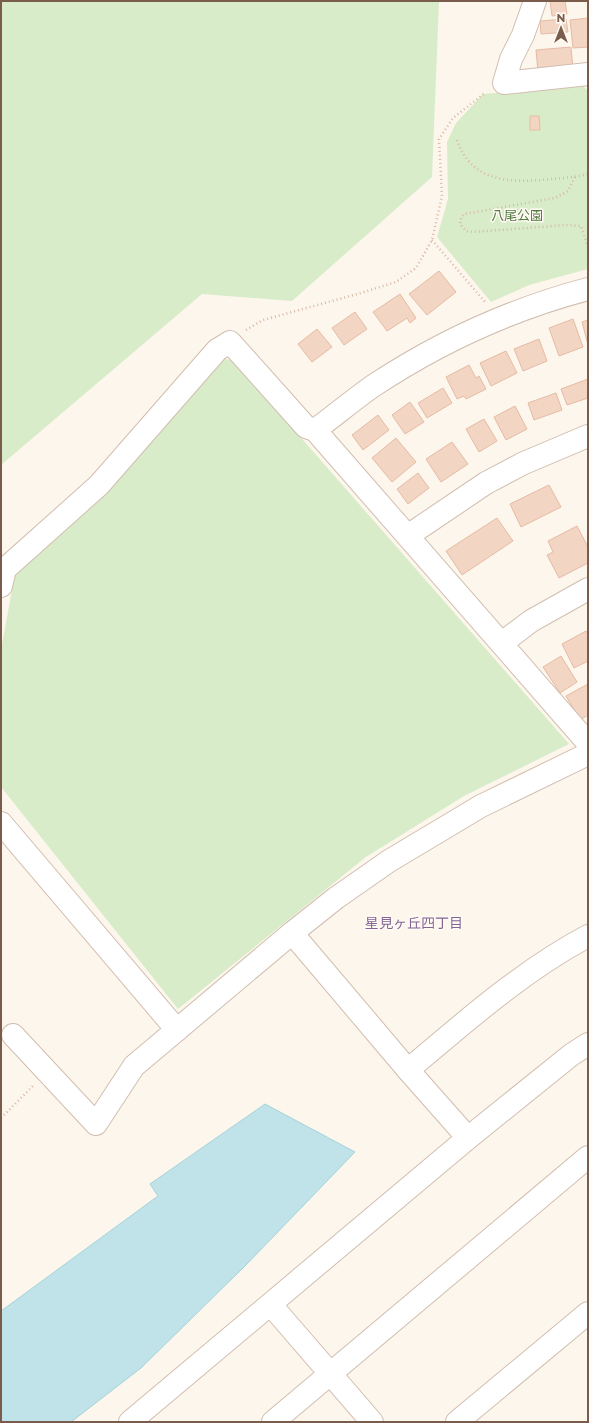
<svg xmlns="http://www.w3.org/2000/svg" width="589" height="1423" viewBox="0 0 589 1423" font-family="Montserrat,'Noto Sans JP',sans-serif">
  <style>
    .green { fill: #d8ecc9 }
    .water { fill: #bfe3e8; stroke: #a5d3da }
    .building { fill: #f3d5c3; stroke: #e6bba3 }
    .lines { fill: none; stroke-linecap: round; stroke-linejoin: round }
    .minor-casing { stroke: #d1beb0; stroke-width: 24 }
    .path { stroke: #d9b8a5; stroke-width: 2.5; stroke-dasharray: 1 3; stroke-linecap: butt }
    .minor { stroke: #fff; stroke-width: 22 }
    .labels { text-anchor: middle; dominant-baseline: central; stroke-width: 3; stroke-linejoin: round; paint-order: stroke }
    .park-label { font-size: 13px; fill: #537a41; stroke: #fffaf3 }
    .neighbourhood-label { font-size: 14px; fill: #846695; stroke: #fffaf3 }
  </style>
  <rect width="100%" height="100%" fill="#fdf6ec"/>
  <g class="green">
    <path d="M1,1H439L432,177L292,301L202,294L1,465Z"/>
    <path d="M583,86L588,91V269L529,285L491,302L437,237L448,199L447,142L456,123L483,94Z"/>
    <path d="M224,359L233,360L569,744L464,796L366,857L178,1009L1,787V650L15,573L99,501Z"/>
  </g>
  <path class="water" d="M265,1104L355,1152L245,1266L141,1368L71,1422H1V1311L158,1196L150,1184Z"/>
  <g class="building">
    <path d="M550,1H565L567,14L552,16Z"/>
    <path d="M588,18V47L573,48L570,20Z"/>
    <path d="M566,19L568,32L541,34L540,21Z"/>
    <path d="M571,47L573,69L538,72L536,50Z"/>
    <path d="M530,116H539L540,130H530Z"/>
    <path d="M439,271L456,292L427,315L409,294Z"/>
    <path d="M400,294L416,318L410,323L407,318L387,331L373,312Z"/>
    <path d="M355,312L367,329L344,345L332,328Z"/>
    <path d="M573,319L583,347L559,356L549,328Z"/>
    <path d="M588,320V345L582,322Z"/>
    <path d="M317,329L332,347L312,362L298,344Z"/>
    <path d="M539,339L547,361L523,371L514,349Z"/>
    <path d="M506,351L517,373L491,386L480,363Z"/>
    <path d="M469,365L476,378L479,376L486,389L466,399L464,396L457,399L446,377Z"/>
    <path d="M588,379V398L567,405L561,389Z"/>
    <path d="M443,388L452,403L427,418L418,403Z"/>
    <path d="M556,393L562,410L534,420L528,403Z"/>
    <path d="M410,402L424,422L405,434L392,415Z"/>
    <path d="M515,406L527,429L506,440L494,417Z"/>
    <path d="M378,415L389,430L363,450L352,435Z"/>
    <path d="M484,419L497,441L479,452L466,429Z"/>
    <path d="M396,438L416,462L392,482L372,458Z"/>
    <path d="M452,442L468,464L441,482L426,459Z"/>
    <path d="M418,473L429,488L408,504L397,489Z"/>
    <path d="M549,485L561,507L521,527L510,504Z"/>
    <path d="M497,518L513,541L462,575L446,551Z"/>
    <path d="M577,526L588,547V563L559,578L547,555L553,552L548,541Z"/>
    <path d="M586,631L588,634V661L574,668L562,644Z"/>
    <path d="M561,656L577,682L560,693L543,667Z"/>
    <path d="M588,684V715L580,720L566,696Z"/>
  </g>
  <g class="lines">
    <g class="minor-casing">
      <g id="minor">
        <path d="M535,1L523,35L511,59L504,83L588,74"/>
        <path d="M315,430C334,416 353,400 373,386C438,343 512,309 588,289"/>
        <path d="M409,535L486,483L524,463L588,436"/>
        <path d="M1,586L5,569L99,485L217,350L230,342L306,427L315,430L588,743"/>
        <path d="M502,643L531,621L588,589"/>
        <path d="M1,823L177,1030"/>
        <path d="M292,933L408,1070L468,1138"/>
        <path d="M13,1035L96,1124L134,1066L292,933L336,898L389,861L481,806L588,754"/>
        <path d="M408,1070C465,1022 522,971 588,936"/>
        <path d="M271,1305L372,1422"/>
        <path d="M130,1422L468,1138L571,1055L588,1044"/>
        <path d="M273,1422L588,1157"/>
        <path d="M457,1422L588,1313"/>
      </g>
    </g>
    <g class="path">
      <path d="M457,140C472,184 513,183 552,179C564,178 576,177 588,174"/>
      <path d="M575,177L568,191L555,198L464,214L461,218L460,224L466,231L473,232L566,225L581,226L588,247"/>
      <path d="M432,240L485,302"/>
      <path d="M246,330L263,320L361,293L396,282L416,268L432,240L442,196L439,139L453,118L485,93"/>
      <path d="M1,1118L33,1086"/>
    </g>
    <use href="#minor" class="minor"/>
  </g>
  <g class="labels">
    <g class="park-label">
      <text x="517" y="215">八尾公園</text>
    </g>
    <g class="neighbourhood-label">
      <text x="414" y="923">星見ヶ丘四丁目</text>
    </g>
  </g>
  <rect width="589" height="1423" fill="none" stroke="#7a5c4d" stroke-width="4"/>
  <g transform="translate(561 28)" stroke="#fffaf3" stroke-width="3" paint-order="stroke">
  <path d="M0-3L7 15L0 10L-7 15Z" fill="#7a5c4d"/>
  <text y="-6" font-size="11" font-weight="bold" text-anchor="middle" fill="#7a5c4d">N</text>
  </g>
</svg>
